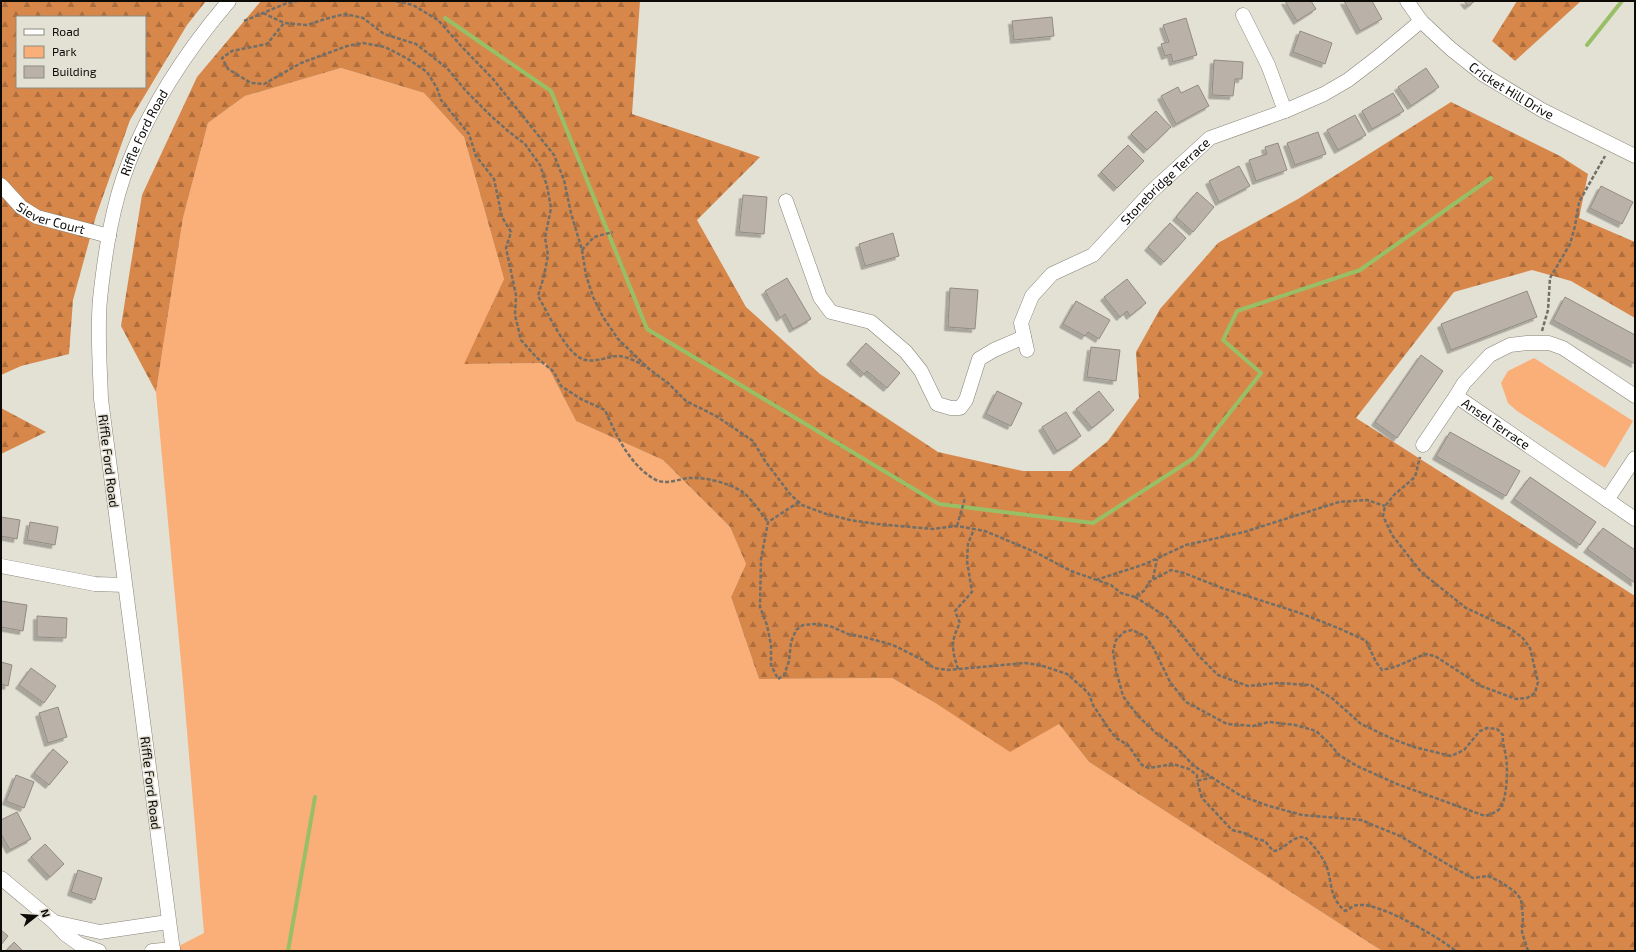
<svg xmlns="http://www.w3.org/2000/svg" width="1636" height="952" viewBox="0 0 1636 952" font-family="'Exo 2',sans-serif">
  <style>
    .green { fill: #faae78 }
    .forest { fill: url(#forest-firs); fill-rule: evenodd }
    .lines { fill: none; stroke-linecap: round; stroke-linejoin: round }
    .stream { stroke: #99bf66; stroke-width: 4 }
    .building { fill: #bab2a9; stroke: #928b82; filter: url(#shadow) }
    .minor-casing { stroke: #878379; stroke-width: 15 }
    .path { stroke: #716f68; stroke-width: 2.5; stroke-dasharray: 4 2; stroke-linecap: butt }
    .minor { stroke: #fff; stroke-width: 14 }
    .labels { text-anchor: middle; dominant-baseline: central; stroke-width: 3; stroke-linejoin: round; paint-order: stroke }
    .street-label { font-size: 13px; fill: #0c0b08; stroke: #e3e0d4 }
  </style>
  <defs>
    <pattern id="forest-firs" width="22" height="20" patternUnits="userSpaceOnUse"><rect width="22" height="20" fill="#d7874a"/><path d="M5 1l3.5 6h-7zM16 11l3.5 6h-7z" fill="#ad6d3c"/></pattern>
    <filter id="shadow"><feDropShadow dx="-3.5" dy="3.5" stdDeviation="0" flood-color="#0004"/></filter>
  </defs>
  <rect width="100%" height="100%" fill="#e3e0d4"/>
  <g class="green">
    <path d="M341,68L424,93L464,137L504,279L465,364L546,363L576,421L663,460L730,527L746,564L731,597L759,679L892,678L937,704L1059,724L1089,762L1382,951H173V949L204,933L183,683L156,392L183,218L208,123L245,96Z"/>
    <path d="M1534,358L1633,421L1605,468L1517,411L1508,403L1501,383L1508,371Z"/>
  </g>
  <g class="forest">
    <path d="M1,1H206L187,25L130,120L96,216L73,300L69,354L21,366L1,375ZM17,17H145V87H17Z"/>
    <path d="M261,1H640L632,114L760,157L697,220L746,307L820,374L938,452L1023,471H1071L1108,441L1139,398L1136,352L1160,309L1218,243L1298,199L1451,102L1560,156L1588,174L1579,218L1635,242V318L1571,281L1532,270L1454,292L1356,418L1635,596V951H1382L1089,762L1059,724L1010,752L937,704L892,678L759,679L731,597L746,564L730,527L663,460L576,421L546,363L464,364L504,279L464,137L424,93L341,68L245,96L208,123L183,218L156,392L121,326L142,195L197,77Z"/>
    <path d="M1517,1H1581L1515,61L1492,41Z"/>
    <path d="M1,408L46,432L1,454Z"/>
  </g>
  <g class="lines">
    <g class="stream">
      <path d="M445,18L551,91L647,329L939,504L1093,523L1194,458L1261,373L1223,340L1237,311L1360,270L1491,178"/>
      <path d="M1587,45L1622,1"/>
      <path d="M288,951L315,797"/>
    </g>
  </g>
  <g class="building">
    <path d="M1285,1H1311L1316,9L1297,21Z"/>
    <path d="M1344,1H1372L1382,19L1360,31Z"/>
    <path d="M1464,1H1475L1468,6Z"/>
    <path d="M1052,17L1054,36L1014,40L1012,21Z"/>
    <path d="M1186,18L1197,55L1173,62L1171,54L1165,56L1161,44L1169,42L1163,25Z"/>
    <path d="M1300,31L1332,43L1325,64L1293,52Z"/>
    <path d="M1214,60L1243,62L1242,79H1235L1233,96L1212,95Z"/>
    <path d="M1426,68L1439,87L1411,106L1398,87Z"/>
    <path d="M1198,85L1209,106L1176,124L1161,96L1178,87L1181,93Z"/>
    <path d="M1393,93L1404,111L1372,129L1362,111Z"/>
    <path d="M1156,111L1171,127L1147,150L1131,134Z"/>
    <path d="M1355,115L1366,135L1338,150L1327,130Z"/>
    <path d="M1318,132L1326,154L1295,165L1287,143Z"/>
    <path d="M1278,143L1287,170L1256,181L1249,160L1267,154L1265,147Z"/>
    <path d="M1128,145L1144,161L1117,188L1101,172Z"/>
    <path d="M1239,166L1250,186L1219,202L1209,181Z"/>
    <path d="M1601,186L1633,202L1622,224L1590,208Z"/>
    <path d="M1197,192L1214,207L1193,232L1176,217Z"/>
    <path d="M743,195L767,197L764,234L739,232Z"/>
    <path d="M1170,223L1186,238L1164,262L1148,247Z"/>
    <path d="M893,233L899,256L865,266L859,244Z"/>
    <path d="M787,278L811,319L793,329L785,314L780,318L765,291Z"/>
    <path d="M1127,279L1146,303L1130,316L1127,311L1120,317L1104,297Z"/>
    <path d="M950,288L978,290L975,329L948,327Z"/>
    <path d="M1527,291L1537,317L1451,350L1441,324Z"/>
    <path d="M1565,297L1635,335V364L1553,320Z"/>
    <path d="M1076,301L1110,320L1099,339L1088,332L1085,336L1063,324Z"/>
    <path d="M866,343L900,373L887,388L867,371L864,374L850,361Z"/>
    <path d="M1091,347L1120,350L1116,381L1087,377Z"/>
    <path d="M1421,355L1443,371L1397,438L1375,422Z"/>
    <path d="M997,391L1022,403L1011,426L986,414Z"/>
    <path d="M1099,391L1114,410L1092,428L1076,409Z"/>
    <path d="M1066,412L1081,436L1057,451L1042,427Z"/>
    <path d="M1450,432L1520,471L1506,496L1436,456Z"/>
    <path d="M1530,477L1596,522L1580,545L1514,499Z"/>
    <path d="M1,517L20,520L17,539L1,536Z"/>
    <path d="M30,522L58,527L55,545L27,540Z"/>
    <path d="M1603,528L1635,550V583L1587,549Z"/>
    <path d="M1,601L27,605L23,631L1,627Z"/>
    <path d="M37,616L67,618L66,638L37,637Z"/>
    <path d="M1,662L12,665L8,686L1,684Z"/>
    <path d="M31,668L56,686L44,703L19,685Z"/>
    <path d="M58,707L67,737L48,743L39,713Z"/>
    <path d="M53,749L68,762L49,785L34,773Z"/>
    <path d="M16,775L34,782L24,808L6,801Z"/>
    <path d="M17,812L31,839L10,850L1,834V820Z"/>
    <path d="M45,844L64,864L50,877L31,857Z"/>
    <path d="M78,870L102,878L95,900L71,892Z"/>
    <path d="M1,930L8,936L1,945Z"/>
    <path d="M14,942L23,951H6Z"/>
  </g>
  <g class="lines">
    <g class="minor-casing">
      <g id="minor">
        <path id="s1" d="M1407,1L1421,21L1451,49L1484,75L1542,110L1635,156"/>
        <path d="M1243,15L1268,65L1285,111"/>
        <path id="s2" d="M1,185L21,207L37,217L109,236"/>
        <path d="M786,201L820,297L831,312L871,322L906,352L921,371L937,404L951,408H960L966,400L979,359L994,350L1024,337"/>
        <path id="s3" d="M1027,350L1021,323L1032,296L1052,274L1093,255L1151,192L1210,138L1285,111L1324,94L1348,80L1378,57L1421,21"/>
        <path id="s4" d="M1635,396L1563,348L1549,343H1527L1510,345L1490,355L1464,383L1456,396L1635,519"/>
        <path d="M1423,445L1456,396"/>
        <path d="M1607,500L1635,458"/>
        <path d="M1,566L95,584L125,585"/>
        <path d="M1,878L54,922L65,934L79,944L99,951"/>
        <path d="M54,922L100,932L168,922"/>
        <path d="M152,951L173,949"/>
        <path id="s5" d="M173,951L101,399C100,366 97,331 100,299C105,253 112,205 129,162C152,103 188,49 229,1"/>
      </g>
    </g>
    <g class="path">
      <path d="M396,1L413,5L438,20L463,48L493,79L554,155L564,180L571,213L582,250L586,275L593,297L603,317L618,339L649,369L668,383L686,401L716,416L753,441L765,461L790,494L802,505L826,514L850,520L877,524L933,529L957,526L985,531L1035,552L1071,571L1111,585L1121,593L1135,597L1145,590L1149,582L1171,570L1184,573L1222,588L1300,613L1338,628L1367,641"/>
      <path d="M263,13L284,23"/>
      <path d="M244,21L287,3L297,1"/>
      <path d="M582,250L594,237L613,232"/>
      <path d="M1542,331L1548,310L1550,278L1570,244L1575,226L1579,202L1605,156"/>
      <path d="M645,366C637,362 627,356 617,356C607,357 597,362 586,360C568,358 547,311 538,296L544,276L548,255L545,238L551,208L547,186L540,165L525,144L508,131L490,115L466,91L447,68L416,44L384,34L363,18L345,14L325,19L307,25L284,23L267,44L232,51L222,58L228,69L251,83L264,84L301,63L347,46L363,43L385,47L408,59L427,72L437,88L441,100L469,134L476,156L494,179L502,217L511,232L506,248L516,295L515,315L521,340L536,357L554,372L561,386L581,399L605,410C616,435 630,466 656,480C667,485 679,479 689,478C705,477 731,483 744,493C753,501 761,513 768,522"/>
      <path d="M799,502L768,522L761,559L760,607L767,625L771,645V665L778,679L784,675L789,661L791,642L796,630L803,625L816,624L830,626L848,634L864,637L893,645L923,660L934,668L948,670L1025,663L1040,665L1067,674L1083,688L1089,694L1093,705L1109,729L1116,738L1128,745L1142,765L1149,768L1173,764L1189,769L1197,775V781"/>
      <path d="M957,526L965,498"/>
      <path d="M1153,579L1157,559"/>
      <path d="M1096,580L1145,564L1186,545L1244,532L1339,502L1367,500L1385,506"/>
      <path d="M1135,597L1167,617L1199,656L1218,675L1248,686L1276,683L1311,685L1333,699L1361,724L1395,740L1414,747L1451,756L1464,750L1480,731L1487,728L1497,729L1503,735C1502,743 1505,749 1506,757C1508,768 1507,797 1501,807C1498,812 1491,814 1485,816L1397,784L1357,766L1339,755L1329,743L1316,731L1295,725L1269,722L1253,726L1227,724L1186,702L1170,682L1153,647L1145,636L1132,630L1124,632L1116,640L1113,651L1116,670L1123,696L1138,716L1156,733L1177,748L1194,766L1241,796L1269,806L1302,815L1361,820L1400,836L1452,867L1473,878L1488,876L1499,881L1514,891L1521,899L1523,917L1522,932L1528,951"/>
      <path d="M1366,641L1376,662L1382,670L1395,667L1425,654L1435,656L1481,686L1516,699L1527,698L1535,693L1538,682L1530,648L1522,637L1509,628L1466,608L1421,572L1392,535L1383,516L1385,506L1395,494L1415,477L1420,457"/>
      <path d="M958,669C952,650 950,642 960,623L955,611L972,592L967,561L968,544L974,529"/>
      <path d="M1213,777L1197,781L1202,798L1232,830L1244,833L1257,839L1265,841L1273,851C1286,850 1290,836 1305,837C1313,845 1321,854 1326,865C1333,883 1328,896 1345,911C1350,909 1353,905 1359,905C1381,903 1438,937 1456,951"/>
    </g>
    <use href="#minor" class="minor"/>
  </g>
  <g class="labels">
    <g class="street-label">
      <text stroke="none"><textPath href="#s1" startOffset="139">Cricket Hill Drive</textPath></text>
      <text stroke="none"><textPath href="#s5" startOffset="830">Riffle Ford Road</textPath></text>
      <text stroke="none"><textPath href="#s3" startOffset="235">Stonebridge Terrace</textPath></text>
      <text stroke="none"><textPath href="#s2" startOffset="62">Siever Court</textPath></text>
      <text stroke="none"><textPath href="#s4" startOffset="265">Ansel Terrace</textPath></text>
      <text transform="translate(109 461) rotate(83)">Riffle Ford Road</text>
      <text transform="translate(151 783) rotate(83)">Riffle Ford Road</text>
    </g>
  </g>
  <rect width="1636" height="952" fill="none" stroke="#0c0b08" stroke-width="4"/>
  <rect x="16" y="16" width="130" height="72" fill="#e3e0d4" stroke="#8d8b82"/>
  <rect x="24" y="29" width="20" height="6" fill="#ffffff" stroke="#8d8b82"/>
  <text x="52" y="36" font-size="12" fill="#0c0b08">Road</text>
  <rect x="24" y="46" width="20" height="12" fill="#faae78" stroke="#8d8b82"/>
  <text x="52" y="56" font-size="12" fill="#0c0b08">Park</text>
  <rect x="24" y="66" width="20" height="12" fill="#bab2a9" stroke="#8d8b82"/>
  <text x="52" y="76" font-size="12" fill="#0c0b08">Building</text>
  <g transform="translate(36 916) rotate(73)" stroke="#e3e0d4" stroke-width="3" paint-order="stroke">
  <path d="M0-3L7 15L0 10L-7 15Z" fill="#0c0b08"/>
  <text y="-6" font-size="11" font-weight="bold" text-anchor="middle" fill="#0c0b08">N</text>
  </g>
</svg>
